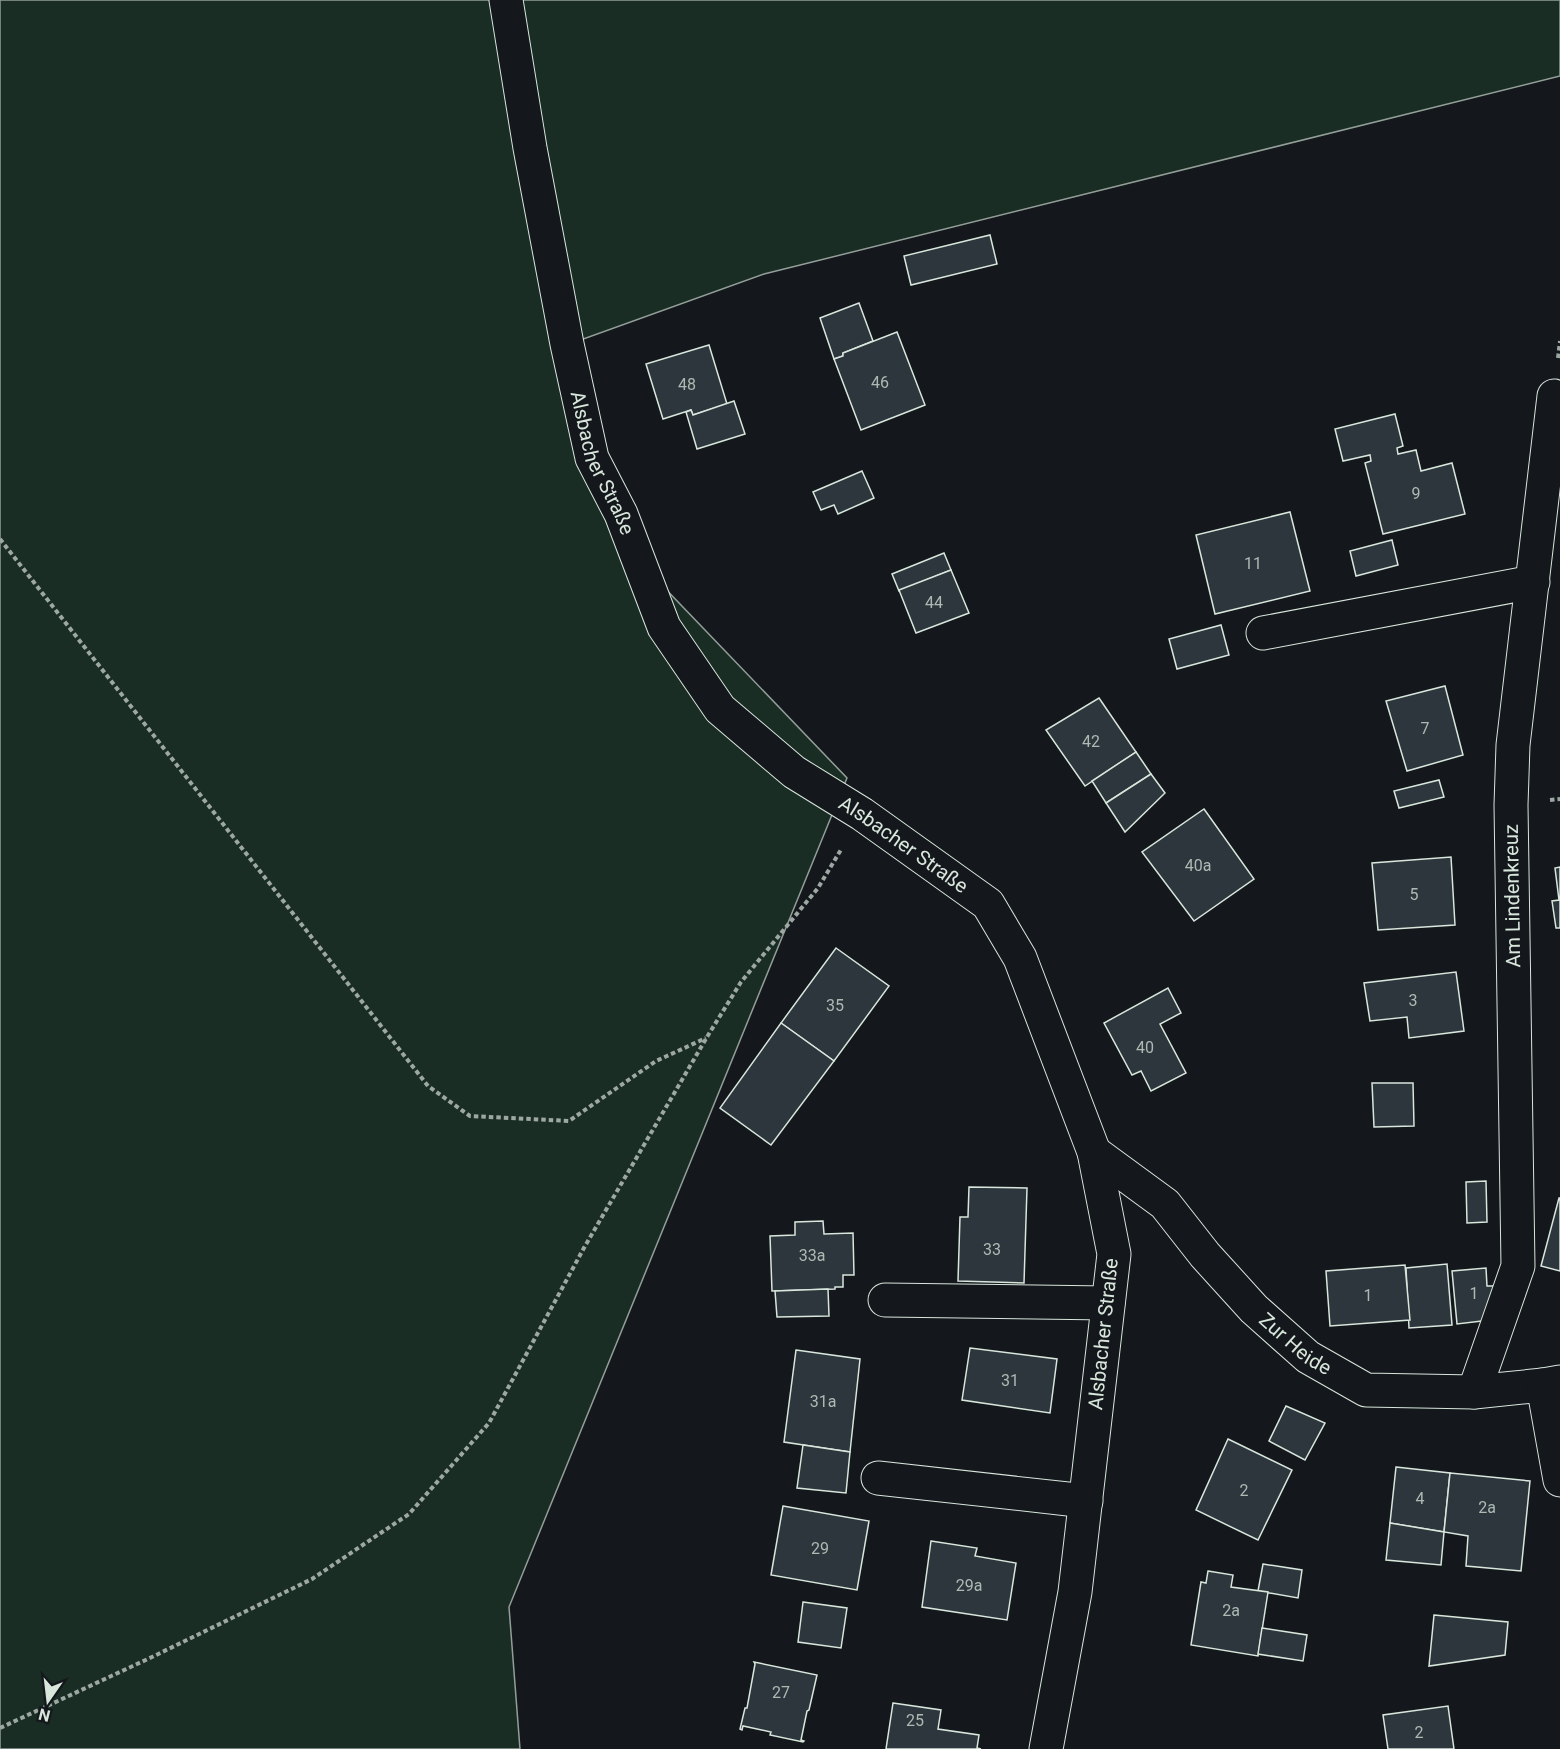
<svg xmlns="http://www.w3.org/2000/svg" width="1560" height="1749" viewBox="0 0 1560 1749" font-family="Roboto,sans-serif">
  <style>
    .green { fill: #1a2d24; stroke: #939e99; stroke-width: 1.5 }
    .building { fill: #2c363c; stroke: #d8e6dc; stroke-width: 1.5 }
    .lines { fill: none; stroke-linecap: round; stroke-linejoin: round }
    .minor-casing { stroke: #d8e6dc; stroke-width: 35 }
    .path { stroke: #9da8a2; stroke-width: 4; stroke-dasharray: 4.5 3; stroke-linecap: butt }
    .minor { stroke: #14181c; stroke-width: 33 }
    .labels { text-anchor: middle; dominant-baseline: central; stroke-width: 4.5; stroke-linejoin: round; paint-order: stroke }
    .number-label { font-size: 16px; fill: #adbab4 }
    .street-label { font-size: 20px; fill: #d8e6dc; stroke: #14181c }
  </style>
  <rect width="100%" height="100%" fill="#14181c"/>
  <g class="green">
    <path d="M0,0H493L560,347L657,580L847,778L509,1607L520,1749H0Z"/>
    <path d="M511,0H1560V76L764,274L575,342Z"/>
  </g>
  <g class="building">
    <path d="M990,235L997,264L911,285L904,256Z"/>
    <path d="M859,303L873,341L843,353V356L834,359L820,318Z"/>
    <path d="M897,332L925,405L861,430L834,359L843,356V353Z"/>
    <path d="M709,345L727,404L693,415L691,410L663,419L646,364Z"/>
    <path d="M734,401L745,434L697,449L686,412L691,410L693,415Z"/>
    <path d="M1395,414L1403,446L1397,448L1398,454L1416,450L1421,471L1452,463L1465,514L1383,534L1365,463L1371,461L1370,455L1343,461L1335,429Z"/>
    <path d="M862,471L874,498L838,514L834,505L821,510L813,492Z"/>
    <path d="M1290,512L1310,591L1215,614L1196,535Z"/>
    <path d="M1392,540L1398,565L1356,576L1350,551Z"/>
    <path d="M944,553L951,570L899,591L892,574Z"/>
    <path d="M951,570L969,613L916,633L899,590Z"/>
    <path d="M1221,625L1229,655L1177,669L1169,639Z"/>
    <path d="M1445,686L1463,755L1407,771L1386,701Z"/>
    <path d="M1099,698L1136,752L1085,786L1046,730Z"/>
    <path d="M1136,752L1151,774L1106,803L1092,781Z"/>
    <path d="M1151,774L1165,793L1125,832L1106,803Z"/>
    <path d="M1439,780L1444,797L1399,808L1394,791Z"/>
    <path d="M1204,809L1254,879L1194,921L1142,852Z"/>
    <path d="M1451,857L1455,925L1378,930L1372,863Z"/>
    <path d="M1560,867V928H1556L1552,901L1559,900L1555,868Z"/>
    <path d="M836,948L889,986L834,1061L781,1023Z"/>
    <path d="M1456,972L1464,1031L1409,1038L1407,1017L1370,1021L1364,983Z"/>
    <path d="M1168,988L1181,1013L1160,1024L1186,1073L1151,1091L1141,1071L1132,1075L1104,1023Z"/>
    <path d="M781,1023L834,1061L771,1145L720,1108Z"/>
    <path d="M1372,1083H1413L1414,1126L1374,1127Z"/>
    <path d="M1486,1181L1487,1222L1467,1223L1466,1182Z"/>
    <path d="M969,1187L1027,1188L1024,1283L958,1281L960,1217H968Z"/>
    <path d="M1559,1198H1560V1271L1541,1266Z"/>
    <path d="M823,1221L824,1234L853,1233L854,1275H843V1287H835V1289L772,1291L770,1236L795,1235V1222Z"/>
    <path d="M1447,1264L1452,1325L1409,1328L1406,1268Z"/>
    <path d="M1405,1265L1410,1320L1330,1326L1326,1271Z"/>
    <path d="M1486,1268L1487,1286H1494L1490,1320L1457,1324L1452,1271Z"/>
    <path d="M828,1289L829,1316L777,1317L775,1291Z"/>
    <path d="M970,1348L1057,1359L1050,1413L962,1400Z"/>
    <path d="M796,1350L860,1359L850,1452L784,1442Z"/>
    <path d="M1286,1406L1325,1423L1305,1460L1269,1441Z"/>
    <path d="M1228,1439L1292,1470L1258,1540L1196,1510Z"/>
    <path d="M803,1445L850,1452L846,1493L797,1488Z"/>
    <path d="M1396,1467L1450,1473L1444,1532L1390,1523Z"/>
    <path d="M1450,1473L1530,1481L1521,1571L1466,1566L1468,1536L1444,1532Z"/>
    <path d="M783,1506L869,1521L857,1590L771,1575Z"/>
    <path d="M1390,1523L1444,1532L1441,1565L1386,1560Z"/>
    <path d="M931,1541L977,1548L975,1556L1016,1563L1007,1620L922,1607Z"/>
    <path d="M1263,1564L1302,1570L1298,1598L1258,1591Z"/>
    <path d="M1208,1571L1233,1575L1231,1587L1268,1592L1258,1656L1191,1645L1201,1582L1206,1583Z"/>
    <path d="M803,1602L847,1608L841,1648L798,1642Z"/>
    <path d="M1434,1615L1508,1622L1505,1655L1429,1666Z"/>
    <path d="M1262,1628L1307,1635L1303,1661L1258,1654Z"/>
    <path d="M754,1662L817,1675L809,1710L807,1711L801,1740L804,1741L803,1742L770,1735L771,1732L743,1726L742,1730L740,1729L745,1708H747L755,1664Z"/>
    <path d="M893,1703L941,1710L938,1729L979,1735L977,1748L981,1749H886Z"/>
    <path d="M1448,1706L1454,1749H1388L1383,1715Z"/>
  </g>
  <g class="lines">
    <g class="minor-casing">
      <g id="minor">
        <path id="s1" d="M506,0L530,148L567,344L592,458L621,514L664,627L720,709L794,772L862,814L988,904L1020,958L1094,1152L1114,1254L1075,1592L1046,1749"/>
        <path d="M1263,633L1533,582"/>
        <path id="s2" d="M1094,1152L1165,1204L1205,1255L1254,1309L1308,1357L1366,1390L1474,1392L1543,1385L1560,1382"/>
        <path d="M885,1300L1108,1303"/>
        <path d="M1543,1385L1560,1480"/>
        <path d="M1474,1392L1518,1266L1511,805L1513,745L1554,396"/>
        <path d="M878,1478L1086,1501"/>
      </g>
    </g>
    <g class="path">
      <path d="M1558,358L1560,341"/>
      <path d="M0,539L428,1086L470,1116L569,1121L656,1061L706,1038"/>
      <path d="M1550,800L1560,799"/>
      <path d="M0,1728L152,1657L312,1579L409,1514L489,1423L585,1246L707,1037L741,982L818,888L842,848"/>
    </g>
    <use href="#minor" class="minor"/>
  </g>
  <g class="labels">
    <g class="number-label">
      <text x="880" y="382">46</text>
      <text x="687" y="384">48</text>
      <text x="1416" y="493">9</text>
      <text x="1253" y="563">11</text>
      <text x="934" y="602">44</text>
      <text x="1425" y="728">7</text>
      <text x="1091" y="741">42</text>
      <text x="1198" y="865">40a</text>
      <text x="1414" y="894">5</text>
      <text x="1413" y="1000">3</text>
      <text x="835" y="1005">35</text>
      <text x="1145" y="1047">40</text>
      <text x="992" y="1249">33</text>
      <text x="812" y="1255">33a</text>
      <text x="1474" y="1293">1</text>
      <text x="1368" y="1295">1</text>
      <text x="1010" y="1380">31</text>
      <text x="823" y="1401">31a</text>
      <text x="1244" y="1490">2</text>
      <text x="1420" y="1498">4</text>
      <text x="1487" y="1507">2a</text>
      <text x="820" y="1548">29</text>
      <text x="969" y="1585">29a</text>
      <text x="1231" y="1610">2a</text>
      <text x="781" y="1692">27</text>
      <text x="915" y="1720">25</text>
      <text x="1419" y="1732">2</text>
    </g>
    <g class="street-label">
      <text stroke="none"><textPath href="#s1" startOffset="474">Alsbacher Straße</textPath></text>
      <text stroke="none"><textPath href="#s1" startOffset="978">Alsbacher Straße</textPath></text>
      <text transform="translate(1512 896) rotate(-91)">Am Lindenkreuz</text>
      <text transform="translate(1103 1334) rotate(-84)">Alsbacher Straße</text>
      <text stroke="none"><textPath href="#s2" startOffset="280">Zur Heide</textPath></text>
    </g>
  </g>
  <g transform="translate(48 1701) rotate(194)" stroke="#14181c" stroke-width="4.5" paint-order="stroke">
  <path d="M0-4.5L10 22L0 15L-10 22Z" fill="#d8e6dc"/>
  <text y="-9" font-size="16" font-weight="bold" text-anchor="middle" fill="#d8e6dc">N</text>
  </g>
</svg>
